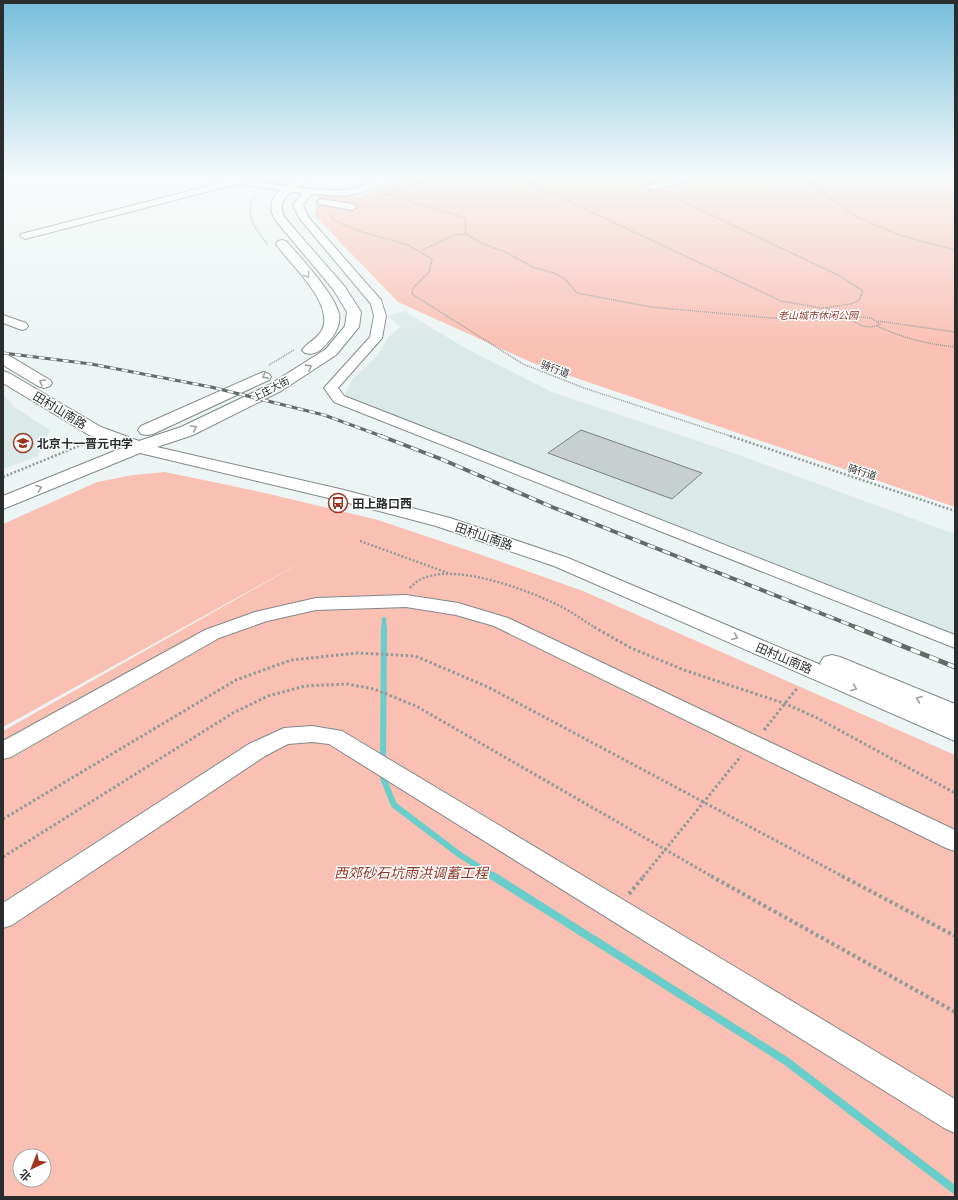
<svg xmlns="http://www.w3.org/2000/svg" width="958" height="1200" viewBox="0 0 958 1200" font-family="'Libre Baskerville','Noto Sans SC',serif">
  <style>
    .built { fill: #daeae9 }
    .green { fill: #fac0b4; fill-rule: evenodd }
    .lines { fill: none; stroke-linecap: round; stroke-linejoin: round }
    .stream-far2 { stroke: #69cdca; stroke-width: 4.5 }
    .stream-far1 { stroke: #69cdca; stroke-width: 6 }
    .stream { stroke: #69cdca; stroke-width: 8 }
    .building { fill: #c8cfcf; stroke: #7b8281 }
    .minor-casing { stroke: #828888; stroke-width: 2 }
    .major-casing { stroke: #828888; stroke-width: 2 }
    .path-far3 { stroke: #939998; stroke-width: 1.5; stroke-dasharray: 1 1; stroke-linecap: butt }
    .path-far2 { stroke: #939998; stroke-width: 2.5; stroke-dasharray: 2 2; stroke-linecap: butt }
    .path-far1 { stroke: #939998; stroke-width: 3; stroke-dasharray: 2.5 2.5; stroke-linecap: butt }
    .path { stroke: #939998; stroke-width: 4; stroke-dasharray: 3 3; stroke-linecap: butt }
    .minor { fill: #fff; fill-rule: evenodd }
    .major { fill: #fff; fill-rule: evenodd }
    .rail-far2-casing { stroke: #646969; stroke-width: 3 }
    .rail-far1-casing { stroke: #646969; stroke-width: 4 }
    .rail-casing { stroke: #646969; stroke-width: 5 }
    .rail-far2 { stroke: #fff; stroke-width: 2; stroke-dasharray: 6; stroke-linecap: butt }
    .rail-far1 { stroke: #fff; stroke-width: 2.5; stroke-dasharray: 8; stroke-linecap: butt }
    .rail { stroke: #fff; stroke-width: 3.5; stroke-dasharray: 10; stroke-linecap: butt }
    .oneway { stroke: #9fa0a0 }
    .labels { text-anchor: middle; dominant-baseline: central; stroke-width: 3; stroke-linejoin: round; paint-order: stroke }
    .far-park-label { font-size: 10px; font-style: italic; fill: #8f3726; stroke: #fff }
    .far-street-label { font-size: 10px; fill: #2a2d2d; stroke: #fff }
    .street-label { font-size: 12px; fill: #2a2d2d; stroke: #fff }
    .poi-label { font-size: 12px; font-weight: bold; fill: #2a2d2d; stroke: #fff; text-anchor: start }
    .near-park-label { font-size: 14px; font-style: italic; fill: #8f3726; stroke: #fff }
  </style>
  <rect width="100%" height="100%" fill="#edf5f4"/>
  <g class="built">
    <path d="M404,311L465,348L552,392L736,454L955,534V642L416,426L345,395L352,380L378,355L389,336L400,327L388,316Z"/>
    <path d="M3,394L13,406L50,430L38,456L3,469Z"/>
  </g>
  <g class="green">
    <path d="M404,178H955V507L535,364L398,302L315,216L318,195L361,196Z"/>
    <path d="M165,472L265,493L378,520L476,553L583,591L955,755V1197H3V731L311,557L3,727V524L97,482L133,475ZM20,1156H44V1180H20Z"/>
  </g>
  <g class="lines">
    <path class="stream-far2" d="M384,628V619"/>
    <g class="stream-far1">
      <path d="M383,762L384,627"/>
      <path d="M383,772V778L394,805L460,855L495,877"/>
    </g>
    <path class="stream" d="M493,876L786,1061L955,1190"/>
  </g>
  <path class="building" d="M581,430L702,473L672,499L548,453Z"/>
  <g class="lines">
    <g class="minor-casing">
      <g id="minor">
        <path d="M220,178H233C269,183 307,191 344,190C362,190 377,176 394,178L393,180L364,192L345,196L311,194L303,205L309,218L381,300L386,316L382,338L338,388L344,396L955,635V648L334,402L324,388L370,337L374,316L371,304L300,219L293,205L302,193L237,184L25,239L20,236L21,234L224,182L221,181Z"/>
        <path d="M678,178H691L690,180L652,190L647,187L649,185Z"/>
        <path d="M322,199L352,204L357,207L352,210L319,204L317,202L319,200Z"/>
        <path d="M3,315L26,323L28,326L26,329L22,330L3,323Z"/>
        <path d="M406,595L458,603L508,618L955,830V851L946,848L494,626L456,615L406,607L316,610L267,621L219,638L11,757L3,759V741L205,630L255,612L316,598Z"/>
        <path d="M312,726L342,731L955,1099V1133L944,1128L329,744L312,742L288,744L265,756L12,925L3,928V903L249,744L284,728Z"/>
      </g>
    </g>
    <g class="major-casing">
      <g id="major">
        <path d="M296,178H308C298,191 273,196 285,218L345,287L361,312L359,327L336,355L281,391L193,435L157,447L344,490L450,518L568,558L821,665L820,663L824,657L832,655L840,657L955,704V741L554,566L436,526L341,501L140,453L3,509V496L122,448L89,435L3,383V371L9,373L101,427L139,441L181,427L269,385L326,349L345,326L347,312L333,289L276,221C263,202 280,188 296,178Z"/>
        <path d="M282,240L286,241C301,258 334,293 339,314C341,324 335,335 328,342C322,350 315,356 305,353L302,350C308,342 317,339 322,330C335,303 290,265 276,244L278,241Z"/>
        <path d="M3,353L8,355L50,380L52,383L50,386L44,388L38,386L3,365Z"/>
        <path d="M263,372L269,374L271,377L269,380L153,434L147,435L141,434L138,430L141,426Z"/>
      </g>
    </g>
    <g class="path-far3">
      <path d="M519,178L781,301L822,308L839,306L854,303L859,300L863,291L838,275L669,195"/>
      <path d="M633,178L641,181"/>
      <path d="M802,178L857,217L899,235L955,250"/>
      <path d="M387,194L465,218L466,234L483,244L505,252L535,268L554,273L565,279L577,293L651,307L771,318H810L823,312L822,308"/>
      <path d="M255,195C243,215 256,229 268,245"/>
      <path d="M380,197L431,178"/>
      <path d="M332,215L333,220L359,231L408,245L432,259L429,272L413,288L412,294L523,364L584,388L733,437"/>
      <path d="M422,250L455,235L466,234"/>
      <path d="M826,308L853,320"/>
      <path d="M859,317L871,318L880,324C871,329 860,327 853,320Z"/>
      <path d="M878,321L955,332"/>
      <path d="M877,326C902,338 928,344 955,347"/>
      <path d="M269,365L294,350"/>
    </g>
    <g class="path-far2">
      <path d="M730,436L955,511"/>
      <path d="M3,477L86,443"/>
      <path d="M360,541L448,573"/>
      <path d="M410,588C437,554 528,590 560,606C572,612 584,621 596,628"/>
    </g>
    <g class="path-far1">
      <path d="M594,627L631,648L684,670L786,704L817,718L955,793"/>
      <path d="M764,730L798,687"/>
      <path d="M3,819L236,680L291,660L358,653L415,656L488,687L844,877"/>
      <path d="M3,857L233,713L268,696L305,686L347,684L374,689L416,706L713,877"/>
      <path d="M643,877L741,756"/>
    </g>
    <g class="path">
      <path d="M711,876L955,1012"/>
      <path d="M842,876L955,936"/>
      <path d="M629,894L644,876"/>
    </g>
    <use href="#minor" class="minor"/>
    <use href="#major" class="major"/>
    <g class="rail-far2-casing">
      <path id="rail-far2" d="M3,353L91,364L211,387L324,415L384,437"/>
    </g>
    <g class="rail-far1-casing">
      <path id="rail-far1" d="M381,436L441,459L552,507L858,628"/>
    </g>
    <g class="rail-casing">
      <path id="rail" d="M855,627L955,667"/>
    </g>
    <use href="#rail-far2" class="rail-far2"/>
    <use href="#rail-far1" class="rail-far1"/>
    <use href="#rail" class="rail"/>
  </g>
  <defs><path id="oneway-chevron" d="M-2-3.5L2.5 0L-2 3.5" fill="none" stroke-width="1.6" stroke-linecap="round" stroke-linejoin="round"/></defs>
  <g class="oneway">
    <use href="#oneway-chevron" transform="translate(307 275) rotate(53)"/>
    <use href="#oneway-chevron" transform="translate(309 367) rotate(-32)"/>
    <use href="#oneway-chevron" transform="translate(265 376) rotate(154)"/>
    <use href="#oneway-chevron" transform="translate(42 382) rotate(-149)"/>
    <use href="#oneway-chevron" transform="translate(194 428) rotate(-26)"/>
    <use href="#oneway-chevron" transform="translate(39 488) rotate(-23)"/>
    <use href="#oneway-chevron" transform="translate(735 637) rotate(23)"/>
    <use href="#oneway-chevron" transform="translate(854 688) rotate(23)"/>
    <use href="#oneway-chevron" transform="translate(919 699) rotate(-158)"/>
  </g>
  <linearGradient id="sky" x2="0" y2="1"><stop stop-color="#75bedc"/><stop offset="0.51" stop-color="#f7fafa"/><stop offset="1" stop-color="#f7fafa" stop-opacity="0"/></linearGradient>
  <rect width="958" height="346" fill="url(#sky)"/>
  <defs>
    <g id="school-ring" transform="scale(1)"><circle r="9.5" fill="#fff" stroke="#9d331f" stroke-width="1.5"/><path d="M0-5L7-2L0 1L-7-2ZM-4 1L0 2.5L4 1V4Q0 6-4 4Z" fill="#9d331f"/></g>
    <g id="bus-ring" transform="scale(1)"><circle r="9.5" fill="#fff" stroke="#9d331f" stroke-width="1.5"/><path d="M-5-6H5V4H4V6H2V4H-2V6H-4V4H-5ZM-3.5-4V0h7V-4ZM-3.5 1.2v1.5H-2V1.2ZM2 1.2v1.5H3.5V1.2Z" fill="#9d331f"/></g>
  </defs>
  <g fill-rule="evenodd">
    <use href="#school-ring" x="23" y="443"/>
    <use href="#bus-ring" x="338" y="503"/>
  </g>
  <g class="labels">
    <g class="far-park-label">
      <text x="818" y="315">老山城市休闲公园</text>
    </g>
    <g class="far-street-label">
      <text transform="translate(555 369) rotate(21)">骑行道</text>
      <text transform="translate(271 389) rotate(-28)">上庄大街</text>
      <text transform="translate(862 472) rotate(18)">骑行道</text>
    </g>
    <g class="street-label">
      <text transform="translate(60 410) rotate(31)">田村山南路</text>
      <text transform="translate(484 536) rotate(19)">田村山南路</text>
      <text transform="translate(784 658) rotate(23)">田村山南路</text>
    </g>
    <g class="poi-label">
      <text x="37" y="443">北京十一晋元中学</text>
      <text x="352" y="503">田上路口西</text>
    </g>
    <g class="near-park-label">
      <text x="411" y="873">西郊砂石坑雨洪调蓄工程</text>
    </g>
  </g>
  <rect width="958" height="1200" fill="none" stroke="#2a2d2d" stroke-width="8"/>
  <g transform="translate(32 1168) rotate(223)"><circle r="19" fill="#ffffff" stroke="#aaabab"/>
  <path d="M0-3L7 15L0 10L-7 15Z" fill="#9d331f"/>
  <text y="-6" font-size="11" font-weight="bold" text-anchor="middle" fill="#2a2d2d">北</text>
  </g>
</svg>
